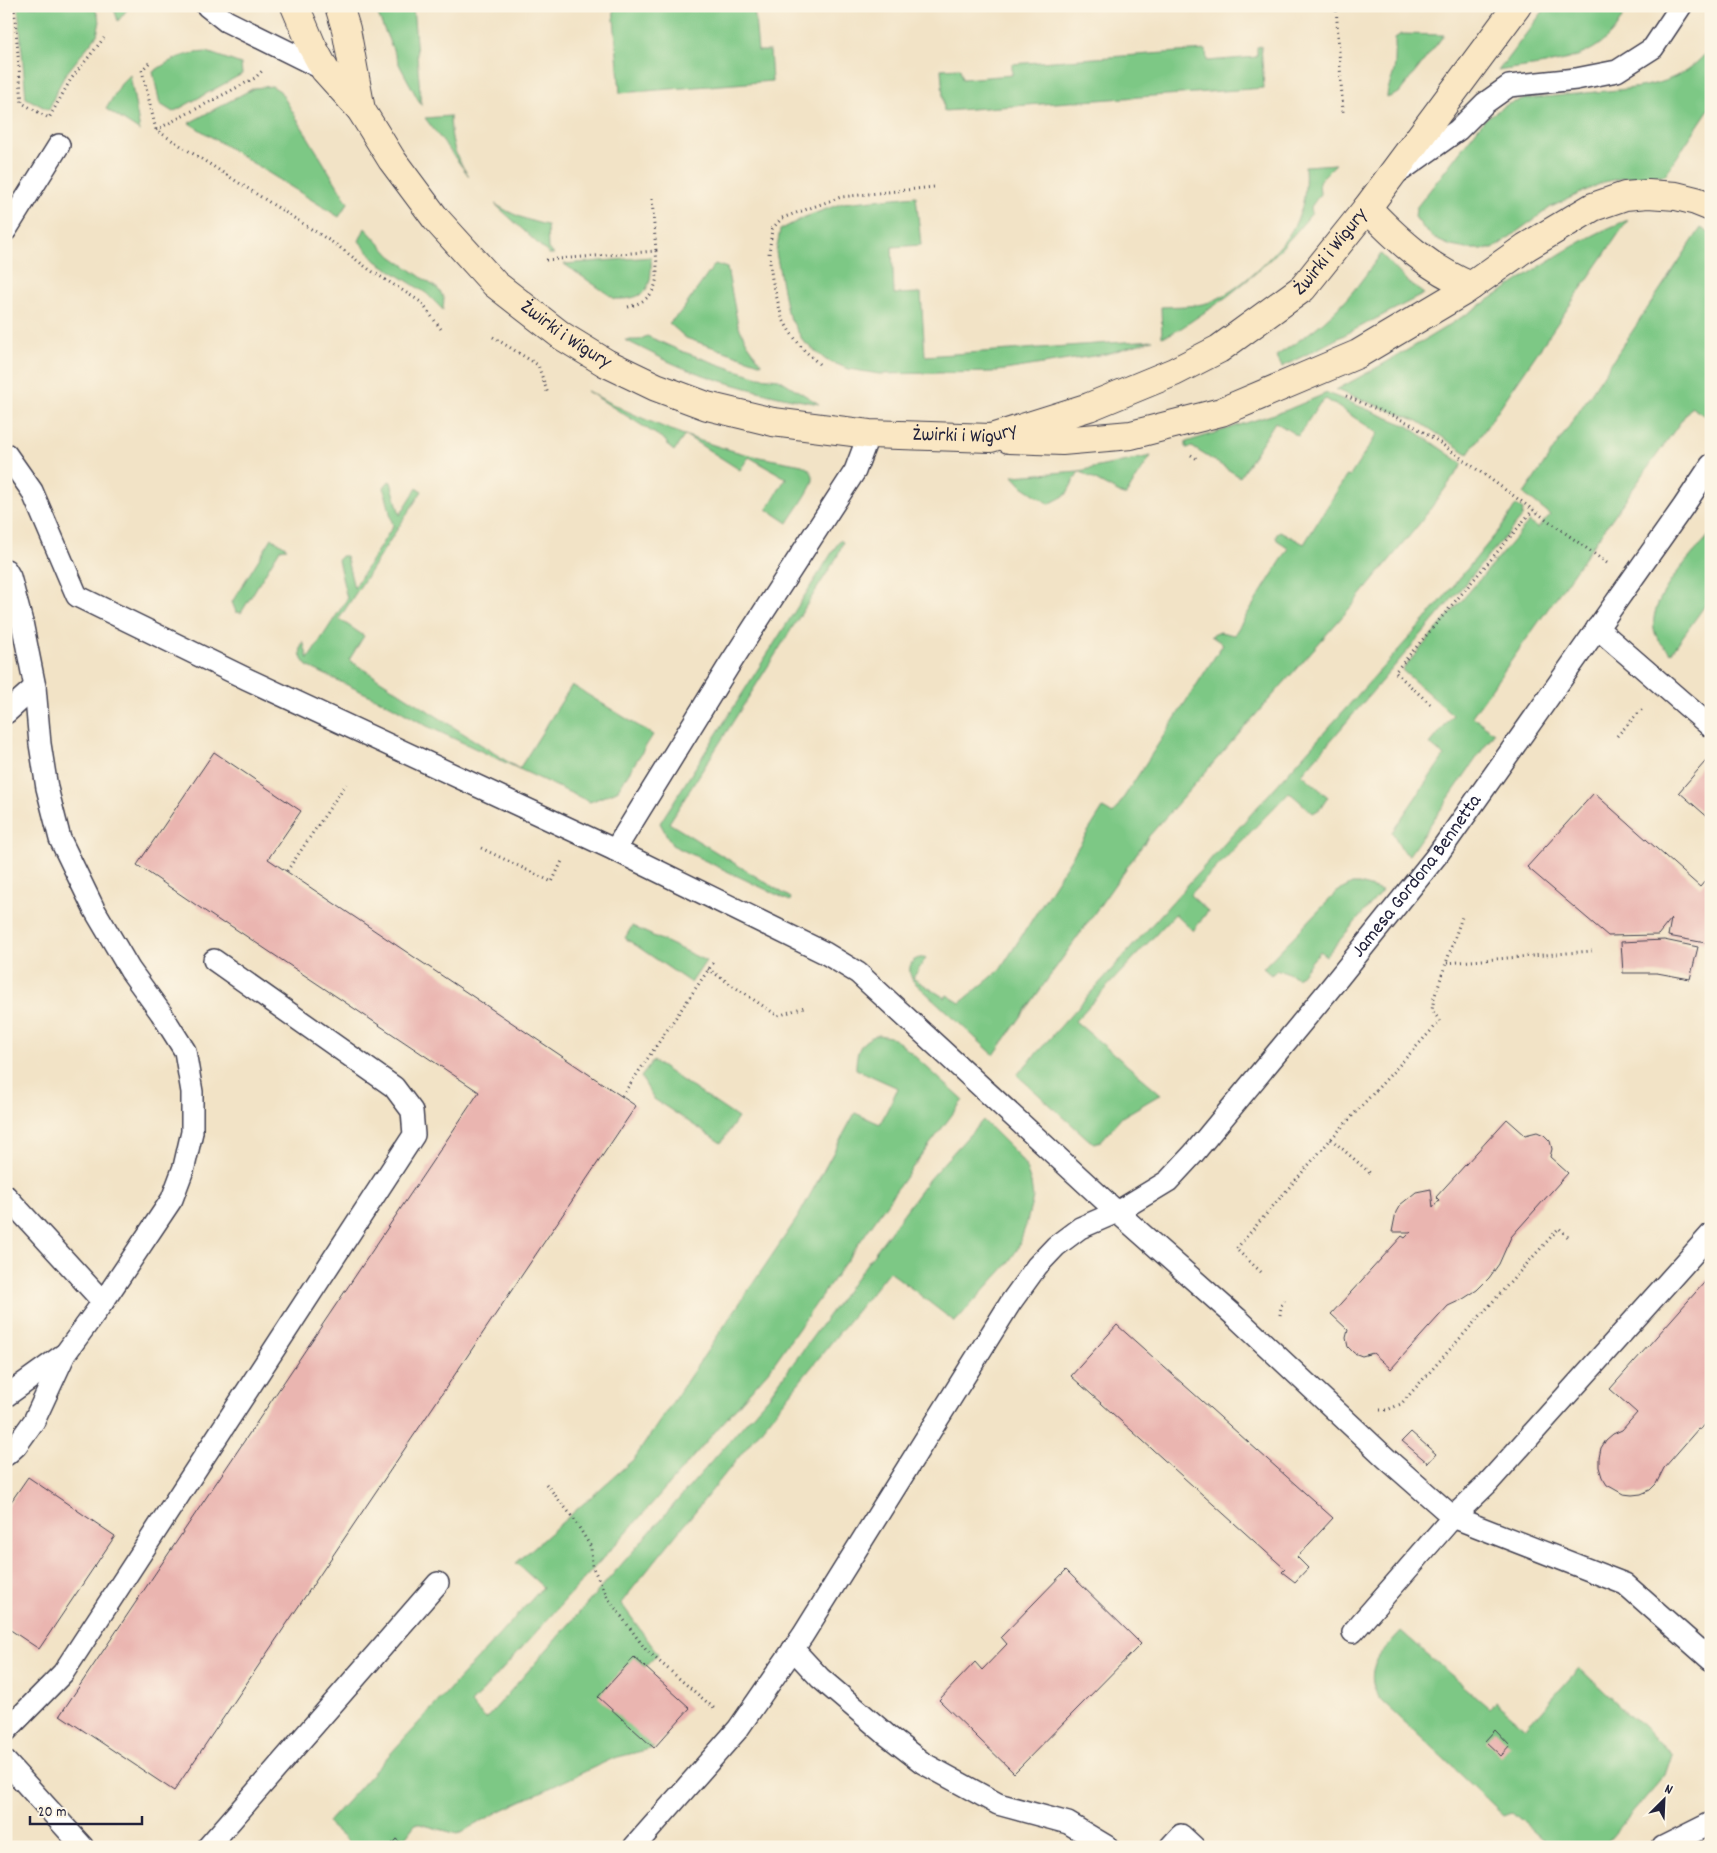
<svg xmlns="http://www.w3.org/2000/svg" width="1717" height="1853" viewBox="0 0 1717 1853" font-family="Dekko,sans-serif">
  <style>
    .green { fill: #7dc885; stroke: #507560 }
    .building { fill: #eab5b0 }
    .lines { fill: none; stroke-linecap: round; stroke-linejoin: round }
    .lane-casing { stroke: #413f50; stroke-width: 24 }
    .secondary-casing { stroke: #413f50; stroke-width: 30 }
    .path { stroke: #413f50; stroke-width: 3; stroke-dasharray: 1 4; stroke-linecap: butt }
    .lane { stroke: #fff; stroke-width: 21 }
    .secondary { stroke: #fae7c3; stroke-width: 28 }
    .labels { text-anchor: middle; dominant-baseline: central; stroke-width: 4; stroke-linejoin: round; paint-order: stroke }
    .street-label { font-size: 20px; fill: #22223b; stroke: #fcf5e5 }
  </style>
  <rect width="100%" height="100%" fill="#fcf5e5"/>
  <filter id="ink" filterUnits="userSpaceOnUse"><feTurbulence type="fractalNoise" baseFrequency=".02" numOctaves="2"/><feDisplacementMap in="SourceGraphic" scale="10" xChannelSelector="R" yChannelSelector="G"/><feConvolveMatrix kernelMatrix="1 2 1 2 8 2 1 2 1" color-interpolation-filters="sRGB"/></filter>
  <filter id="wash" filterUnits="userSpaceOnUse"><feTurbulence type="fractalNoise" baseFrequency=".0096" numOctaves="4" result="noise"/><feDisplacementMap in="SourceGraphic" scale="20" xChannelSelector="R" yChannelSelector="G"/><feGaussianBlur stdDeviation="1.12" result="paint"/><feColorMatrix in="noise" values="0 0 0 0 0 0 0 0 0 0 0 0 0 0 0 0 0 1.4 0 .05"/><feComposite in="paint" operator="in"/></filter>
  <g filter="url(#wash)">
    <rect width="100%" height="100%" fill="#f2e3c6"/>
    <g class="green">
      <path d="M18,6H94L100,21L97,35L65,75L56,92L49,110L26,98Z"/>
      <path d="M113,6H130L118,21Z"/>
      <path d="M374,6H413L421,105L400,66Z"/>
      <path d="M613,6H754L758,51H770L772,81L620,93Z"/>
      <path d="M1547,6H1627C1606,65 1549,62 1498,71Z"/>
      <path d="M1401,34L1444,35L1399,93L1387,98C1387,88 1392,80 1394,71C1396,60 1395,49 1395,38Z"/>
      <path d="M1261,46L1264,88L944,111L941,69L960,68L962,79L1012,75V64L1206,50L1207,61L1257,57V47Z"/>
      <path d="M1711,46V106L1665,175L1624,178L1604,182L1551,207L1493,249H1467L1451,246L1437,240L1425,230L1415,217L1416,208L1485,119L1508,104L1526,99C1549,97 1573,94 1596,92C1639,88 1684,86 1711,46Z"/>
      <path d="M207,52L241,64L242,74L173,112L160,104L153,72C172,59 183,53 207,52Z"/>
      <path d="M130,75L140,131L106,109L121,84Z"/>
      <path d="M272,86L280,91L348,203L339,217L189,123L254,88Z"/>
      <path d="M450,116C451,141 454,156 469,176L425,118Z"/>
      <path d="M1336,164L1319,181L1320,194L1311,207L1312,213C1279,254 1243,288 1199,316C1187,324 1176,333 1162,337L1161,307C1176,306 1195,307 1210,302C1228,295 1244,282 1257,270C1292,237 1308,215 1305,166Z"/>
      <path d="M916,196L921,245L892,247L894,294L921,293L925,356L1153,340L1106,354L992,372L879,374L849,369L826,360L803,341L787,312L776,252L780,230L805,217L843,203Z"/>
      <path d="M495,204C511,214 528,221 547,225L548,249L554,254H549Z"/>
      <path d="M1628,220L1468,454L1418,421L1336,390C1388,362 1438,333 1487,301C1533,272 1577,239 1628,220Z"/>
      <path d="M365,228L391,256L438,289L444,298L443,310L426,293L376,261L359,241Z"/>
      <path d="M1701,228L1711,234V420L1691,407L1472,716L1494,733L1409,855L1403,851L1392,832L1444,756L1430,744L1453,715L1402,670L1529,522L1538,528L1550,515L1524,494Z"/>
      <path d="M1381,254L1407,281L1424,294L1282,367L1276,356C1302,339 1328,321 1348,297C1360,284 1370,268 1381,254Z"/>
      <path d="M651,257C652,286 649,300 615,299L564,264Z"/>
      <path d="M715,264L727,268L738,325L747,343L762,364L686,338L669,323L681,312Z"/>
      <path d="M647,336L681,351L732,369L759,377L779,379L819,404C772,396 726,384 681,367C662,359 644,349 625,340H639Z"/>
      <path d="M587,391C635,417 688,439 741,453C761,458 782,461 802,465C808,468 814,472 813,480C812,489 793,514 788,523L767,509L786,478L749,457L740,470L685,435L674,451L669,447L665,440Z"/>
      <path d="M1327,393L1408,426L1463,464L1420,523L1356,601L1149,836L994,1055L913,981C906,969 910,956 926,958L913,978L945,998L947,995L960,1003L1000,970L1103,808L1113,814L1223,644L1211,636L1220,632L1234,635L1289,548L1277,540L1276,537L1277,533L1280,531L1304,544L1347,475L1350,476L1378,433L1326,399L1320,403L1298,436L1275,422L1240,477L1192,447L1186,448V442L1287,410Z"/>
      <path d="M1151,456L1125,496L1079,471L1066,495L1049,504L1022,486L1013,476L1079,471Z"/>
      <path d="M389,481L391,482L400,515L417,488L422,491L339,619L364,636L349,660L519,769L572,685L653,735L617,791L590,802L427,726L390,705L307,666C299,657 299,652 303,641L308,659L347,599L338,560L341,556H346L354,588L393,526L384,487Z"/>
      <path d="M1516,505L1523,510L1522,517L1302,774L1328,797L1320,809L1313,813L1289,792L1190,895L1208,911L1193,931L1175,914L1075,1021L1161,1094L1122,1117L1101,1141L1094,1143L1089,1140L1017,1075L1426,619L1504,524Z"/>
      <path d="M1711,533V597L1671,653C1667,649 1661,644 1658,639C1638,607 1692,556 1711,533Z"/>
      <path d="M272,538L287,548L280,549L241,613L236,612L232,602Z"/>
      <path d="M840,540L843,542L837,557L669,823L791,898L790,901L672,845L660,823Z"/>
      <path d="M1352,884H1360L1382,891L1326,956L1320,951L1298,978L1284,971L1277,970L1271,975L1263,968L1337,892Z"/>
      <path d="M632,926L706,961L691,983L625,938Z"/>
      <path d="M878,1035L890,1037L900,1043L963,1100L907,1175L770,1369L641,1516L471,1704L486,1719L769,1396L929,1179L983,1120L1015,1152L1025,1165L1031,1183L1033,1198L1026,1225L1017,1250L1005,1267L955,1322L889,1271L621,1603L658,1654L645,1667L634,1657L654,1748L614,1758L500,1811L458,1834L416,1823L401,1843L396,1839L389,1847H354L327,1823L543,1587L516,1563L634,1459L798,1217L855,1113L880,1124L898,1088L856,1069C856,1051 860,1040 878,1035Z"/>
      <path d="M653,1061L738,1118L721,1143L654,1099L641,1077Z"/>
      <path d="M1401,1631L1489,1708L1495,1702L1526,1728L1579,1668L1672,1754L1665,1775L1603,1847H1551L1512,1812L1504,1815L1380,1699C1361,1669 1381,1653 1401,1631Z"/>
    </g>
    <g id="blocks">
      <g class="building">
        <path d="M214,752L301,811L268,859L636,1106L174,1791L60,1715L479,1092L225,922L224,924L137,865Z"/>
        <path d="M1711,755V820L1679,792Z"/>
        <path d="M1594,793L1700,887L1711,874V944L1668,936L1671,919L1658,935L1608,936L1527,867Z"/>
        <path d="M1664,940L1698,947L1690,979L1657,973H1623L1621,942Z"/>
        <path d="M1507,1119L1525,1135L1537,1132L1544,1135L1550,1141L1552,1149L1550,1157L1568,1173L1511,1237L1499,1264L1489,1278L1477,1290L1463,1299L1448,1306L1391,1369L1373,1353L1362,1356L1354,1353L1348,1347L1346,1338L1348,1330L1331,1314L1402,1236L1405,1238L1411,1232H1392L1396,1212L1400,1205L1416,1192L1431,1189L1433,1208L1439,1200L1436,1197Z"/>
        <path d="M1711,1275V1418L1700,1430L1698,1429L1664,1468L1656,1484L1650,1490L1641,1494L1632,1495L1623,1494L1607,1485L1602,1477L1599,1467V1458L1601,1448L1606,1440L1613,1434L1622,1430L1637,1413L1610,1389Z"/>
        <path d="M1117,1325L1333,1518L1297,1557L1308,1568L1295,1582L1282,1572L1285,1569L1071,1376Z"/>
        <path d="M1411,1432L1436,1454L1428,1463L1402,1441Z"/>
        <path d="M28,1477L115,1536L39,1649L6,1627V1509Z"/>
        <path d="M1066,1570L1141,1644L1014,1773L939,1700L975,1662L982,1670L1007,1644L1001,1637Z"/>
        <path d="M634,1657L690,1708L654,1748L598,1697Z"/>
        <path d="M1495,1730L1510,1746L1501,1756L1485,1741Z"/>
        <path d="M396,1839L401,1843L405,1847H389Z"/>
      </g>
    </g>
  </g>
  <g filter="url(#ink)">
    <use href="#blocks" fill-opacity="0" stroke="#413f50" stroke-width="1"/>
    <g class="lines">
      <g class="lane-casing">
        <g id="lane">
          <path d="M207,6L226,21L325,70"/>
          <path d="M1402,170L1458,130L1485,103L1509,86L1576,79L1617,71L1653,48L1681,6"/>
          <path d="M6,230L59,145"/>
          <path d="M6,454L32,491L77,596L247,679L615,850L825,953L858,973L1117,1212L1237,1318L1387,1459L1453,1517L1625,1584L1711,1660"/>
          <path d="M6,570L10,577L22,622L35,687L40,744L47,788L60,839L94,909L130,970L161,1013L185,1051L192,1092V1132L184,1167L172,1199L103,1302L65,1354L34,1421L16,1446L6,1455"/>
          <path d="M1597,628L1711,727"/>
          <path d="M6,713L35,687"/>
          <path d="M615,850L728,667L855,471L869,434"/>
          <path d="M6,1196L103,1302"/>
          <path d="M6,1396L63,1355"/>
          <path d="M1353,1632L1453,1517L1487,1484L1711,1234"/>
          <path d="M793,1649L820,1678L888,1736L923,1763L998,1804L1068,1823L1108,1847"/>
          <path d="M6,1731L63,1673L414,1135L412,1111L394,1087L214,960"/>
          <path d="M6,1762L83,1847"/>
          <path d="M208,1847L438,1583"/>
          <path id="s1" d="M634,1847L738,1729L803,1635L1011,1302L1037,1266L1056,1246L1080,1228L1117,1212L1168,1181L1194,1153L1328,991L1438,854L1683,507L1711,465"/>
          <path d="M1170,1847L1181,1835L1194,1847"/>
          <path d="M1663,1847L1711,1823"/>
        </g>
      </g>
      <g class="secondary-casing">
        <g id="secondary">
          <path id="s2" d="M295,6L312,46L325,70L361,110L392,160L436,219L495,284L562,336L606,363L656,387L707,406L773,422L869,434L991,438L1089,407L1174,372L1219,349L1303,288L1367,208L1517,6"/>
          <path d="M339,6L346,29L361,110"/>
          <path d="M1367,208C1399,241 1428,268 1471,286"/>
          <path d="M1009,439L1062,441L1131,435L1221,412L1358,354L1464,291L1526,247L1593,207L1625,196L1648,194L1676,196L1696,201L1711,207"/>
        </g>
      </g>
      <g class="path">
        <path d="M14,6L22,103L49,118L71,79L104,38"/>
        <path d="M1336,6L1343,112"/>
        <path d="M149,63L142,70L156,130L338,246L370,270L421,302L441,329"/>
        <path d="M156,130L255,78L262,71"/>
        <path d="M652,199L656,251"/>
        <path d="M546,260L656,251C658,279 660,298 628,307"/>
        <path d="M493,337L538,365L548,394"/>
        <path d="M819,364L803,349L790,332L782,318L772,279L769,254L772,229L782,218L841,197L934,187"/>
        <path d="M1346,396L1409,423L1436,440L1607,563"/>
        <path d="M1191,455L1199,460"/>
        <path d="M1430,704L1395,672L1533,510"/>
        <path d="M1617,736L1644,707"/>
        <path d="M481,848L552,882L563,859"/>
        <path d="M287,871L346,784"/>
        <path d="M1447,963L1592,951"/>
        <path d="M708,969L778,1016L807,1006"/>
        <path d="M622,1096L715,960"/>
        <path d="M1331,1139L1370,1173"/>
        <path d="M1261,1272L1236,1249L1331,1139L1440,1021L1432,1010L1434,998L1463,914"/>
        <path d="M1280,1315L1281,1306L1286,1297"/>
        <path d="M1380,1410H1387L1401,1404L1559,1228L1570,1239"/>
        <path d="M546,1484L572,1516L591,1547L592,1566L608,1598L646,1650L716,1710"/>
      </g>
      <use href="#lane" class="lane"/>
      <use href="#secondary" class="secondary"/>
    </g>
  </g>
  <g class="labels">
    <g class="street-label">
      <text stroke="none"><textPath href="#s2" startOffset="1272">Żwirki i Wigury</textPath></text>
      <text stroke="none"><textPath href="#s2" startOffset="432">Żwirki i Wigury</textPath></text>
      <text stroke="none"><textPath href="#s2" startOffset="852">Żwirki i Wigury</textPath></text>
      <text stroke="none"><textPath href="#s1" startOffset="1260">Jamesa Gordona Bennetta</textPath></text>
    </g>
  </g>
  <rect width="1717" height="1853" fill="none" stroke="#fcf5e5" stroke-width="25"/>
  <g transform="translate(1664 1800) rotate(24)" stroke="#fcf5e5" stroke-width="4" paint-order="stroke">
  <path d="M0-4L9 19L0 12L-9 19Z" fill="#22223b"/>
  <text y="-8" font-size="14" font-weight="bold" text-anchor="middle" fill="#22223b">N</text>
  </g>
  <path d="M30 1816v8h112v-8" fill="none" stroke="#22223b" stroke-width="2.5"/>
  <text x="38" y="1816" font-size="15" fill="#22223b" stroke="#fcf5e5" stroke-width="4" paint-order="stroke">20 m</text>
</svg>
